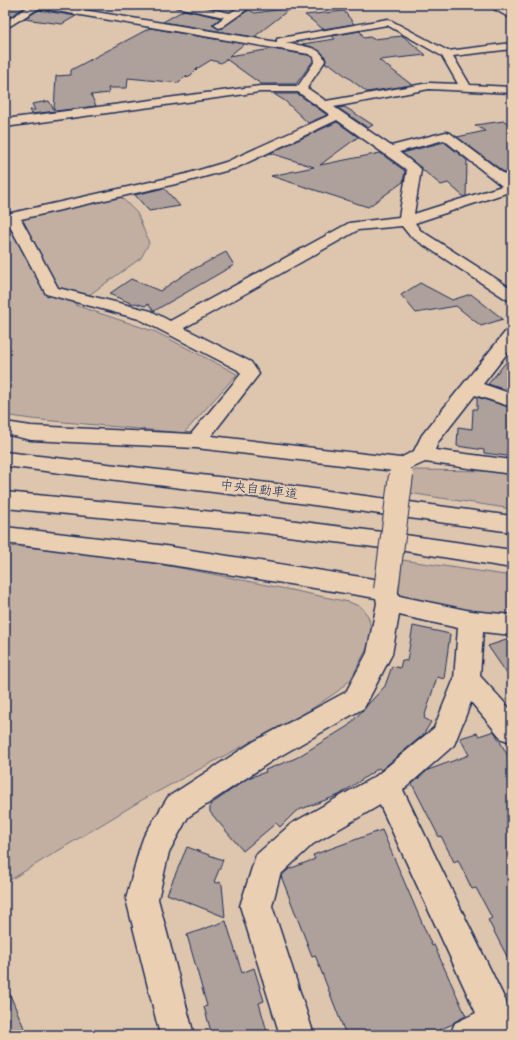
<svg xmlns="http://www.w3.org/2000/svg" width="517" height="1040" viewBox="0 0 517 1040" font-family="Mynerve,'Klee One',sans-serif">
  <style>
    .green { fill: #c2afa2; stroke: #6e6f80 }
    .building { fill: #aea09a; stroke: #1b2f5e }
    .lines { fill: none; stroke-linecap: round; stroke-linejoin: round }
    .minor-casing { stroke: #1b2f5e; stroke-width: 3 }
    .highway-casing { stroke: #1b2f5e; stroke-width: 3 }
    .minor { fill: #ebcfb2; fill-rule: evenodd }
    .highway { fill: #ebcfb2; fill-rule: evenodd }
    .minor-bridge-casing { stroke: #1b2f5e; stroke-width: 26; stroke-linecap: butt }
    .minor-bridge { stroke: #ebcfb2; stroke-width: 24 }
    .labels { text-anchor: middle; dominant-baseline: central; stroke-width: 3; stroke-linejoin: round; paint-order: stroke }
    .street-label { font-size: 13px; fill: #1b2f5e; stroke: #ebcfb2 }
  </style>
  <rect width="100%" height="100%" fill="#dec5ad"/>
  <filter id="ink" filterUnits="userSpaceOnUse"><feTurbulence type="fractalNoise" baseFrequency=".025" numOctaves="2"/><feDisplacementMap in="SourceGraphic" scale="8" xChannelSelector="R" yChannelSelector="G"/><feConvolveMatrix kernelMatrix="1 2 1 2 8 2 1 2 1" color-interpolation-filters="sRGB"/></filter>
  <g filter="url(#ink)">
    <g class="green">
      <path d="M102,193L122,198L137,213L149,243L141,258L75,305L156,332L237,374L184,433L31,419L5,415V214Z"/>
      <path d="M415,470L491,471L512,475V509L409,493L411,474Z"/>
      <path d="M5,546C121,552 235,579 349,602L361,607L368,616L372,632L367,648L351,679L338,691L310,710L142,800L5,883Z"/>
      <path d="M402,560L512,576V616L465,611L404,598L399,592Z"/>
    </g>
    <g class="building">
      <path d="M5,5H28L10,17L5,16Z"/>
      <path d="M291,8L254,37L163,22L184,10L221,18L212,25L219,29L249,10L255,13Z"/>
      <path d="M39,10L76,16L62,24L24,19Z"/>
      <path d="M344,11L354,24L323,29L305,15Z"/>
      <path d="M150,28L244,44L229,56L272,49L308,55L313,58V61L296,84H261L226,59L221,63L211,60L198,68L188,78L186,76L179,83L128,78L127,88H108L109,93L91,95L96,106L32,114L30,110H35L32,104L49,101L54,110L56,76L71,75V70Z"/>
      <path d="M360,31L364,38L370,37L373,39L403,36L426,55L379,60L412,85L367,92L330,64H325L326,60L324,55L320,51L302,44L335,39L332,36Z"/>
      <path d="M274,94H298L327,115L308,123L285,101Z"/>
      <path d="M345,107L373,125L368,128L338,108Z"/>
      <path d="M504,121L512,125V178L457,137L485,131L475,125Z"/>
      <path d="M337,122L358,137L320,165L380,153L405,171L403,182L368,207L271,176L314,167L270,153Z"/>
      <path d="M444,142L467,160L466,196L464,197L448,183L441,185L402,153Z"/>
      <path d="M164,188L180,206L149,211L135,195Z"/>
      <path d="M226,252L234,265L154,311L148,304L145,306L135,303L133,304L109,294L131,279L160,291L188,272Z"/>
      <path d="M420,283L452,300L471,294L503,319L481,326L456,306L416,313L401,295Z"/>
      <path d="M512,355V392L488,384Z"/>
      <path d="M477,397L512,408V452L507,451V456L484,453V450L457,446L458,427L472,429L473,409H477Z"/>
      <path d="M413,626L450,634L444,679L437,677L424,718L431,722L423,735L381,770L379,768L339,795L296,811L280,827L276,823L243,851L210,812V805L248,778L266,772L265,770L296,758L348,726L385,686L392,666L400,668L402,660L407,661Z"/>
      <path d="M512,638V681L488,646Z"/>
      <path d="M494,731L512,763V966L488,920L492,918L476,888L472,889L458,860L454,862L441,836L439,837L412,784L428,770L469,755L460,738L477,733L479,736Z"/>
      <path d="M382,830L432,946L434,945L466,1016L454,1022L453,1024L428,1035H346L315,955L312,956L281,876L289,869L315,859L313,855Z"/>
      <path d="M187,847L223,860L214,882L218,883L220,882L222,885L225,917L167,894Z"/>
      <path d="M226,921L242,973L254,968L264,1001L259,1003L268,1035H212L204,1007L207,1006L187,935Z"/>
      <path d="M5,983L27,1035H5Z"/>
    </g>
    <g class="lines">
      <g class="minor-casing">
        <g id="minor">
          <path d="M31,5H53L277,42V39L281,38L388,19L448,51L512,43V49L453,56L470,85L512,87V93L429,89L334,107L391,146L446,132L450,133L512,180V191L415,223L420,230L512,289V301L506,299L410,236L402,226L358,230L184,328L251,362L259,374L211,436L400,458L414,451L422,435L506,331L512,330V347L483,384L512,394V407L475,395L438,442L435,450L512,460V474L425,462L403,472L196,448L31,440L5,434V422L31,426L191,434L241,374L238,370L139,319L46,294L5,217L7,214L186,174L226,162L330,115L298,92H260L5,127V119L260,86H298L315,61L314,57L309,54L39,8L5,29V22ZM387,25L442,56L458,84L429,83L326,101L307,88L325,61C322,45 298,46 285,43ZM337,120L407,170L399,217L349,223L170,321L151,311L58,288L21,219L189,181L236,168ZM444,140L502,186L414,214L421,169L399,152Z"/>
          <path d="M174,5H192L230,13L242,5H253L222,27L219,28L214,25L224,17L176,7Z"/>
          <path d="M487,5H499L512,12V19Z"/>
          <path d="M5,527L159,545L386,581L394,583L399,596L471,611L512,615V635L483,632L480,676L512,711V742L502,739L471,702L454,745L403,790L512,1014V1035H450L455,1023L476,1013L380,805L313,844L280,875L272,906L314,1035H280L240,906L256,855L291,824L376,776L434,728L454,679L458,628L399,615L392,654L364,708L273,760L188,817L169,852L158,899L194,1035H160L126,899L140,847L144,836L168,797L253,742L346,692L367,653L377,603L376,598L159,563L5,543Z"/>
        </g>
      </g>
      <g class="highway-casing">
        <g id="highway">
          <path d="M5,452L277,484L512,516V532L277,500L5,466Z"/>
          <path d="M5,492L265,517L405,535L512,550V568L405,551L265,533L5,508Z"/>
        </g>
      </g>
      <use href="#minor" class="minor"/>
      <use href="#highway" class="highway"/>
      <g class="minor-bridge-casing">
        <path id="minor-bridge" d="M386,590L401,475"/>
      </g>
      <use href="#minor-bridge" class="minor-bridge"/>
    </g>
  </g>
  <g class="labels">
    <g class="street-label">
      <text transform="translate(259 490) rotate(7)">中央自動車道</text>
    </g>
  </g>
  <rect width="517" height="1040" fill="none" stroke="#ebcfb2" stroke-width="20"/>
  <rect x="10" y="10" width="497" height="1020" fill="none" stroke="#1b2f5e" stroke-width="1.5" filter="url(#ink)"/>
</svg>
